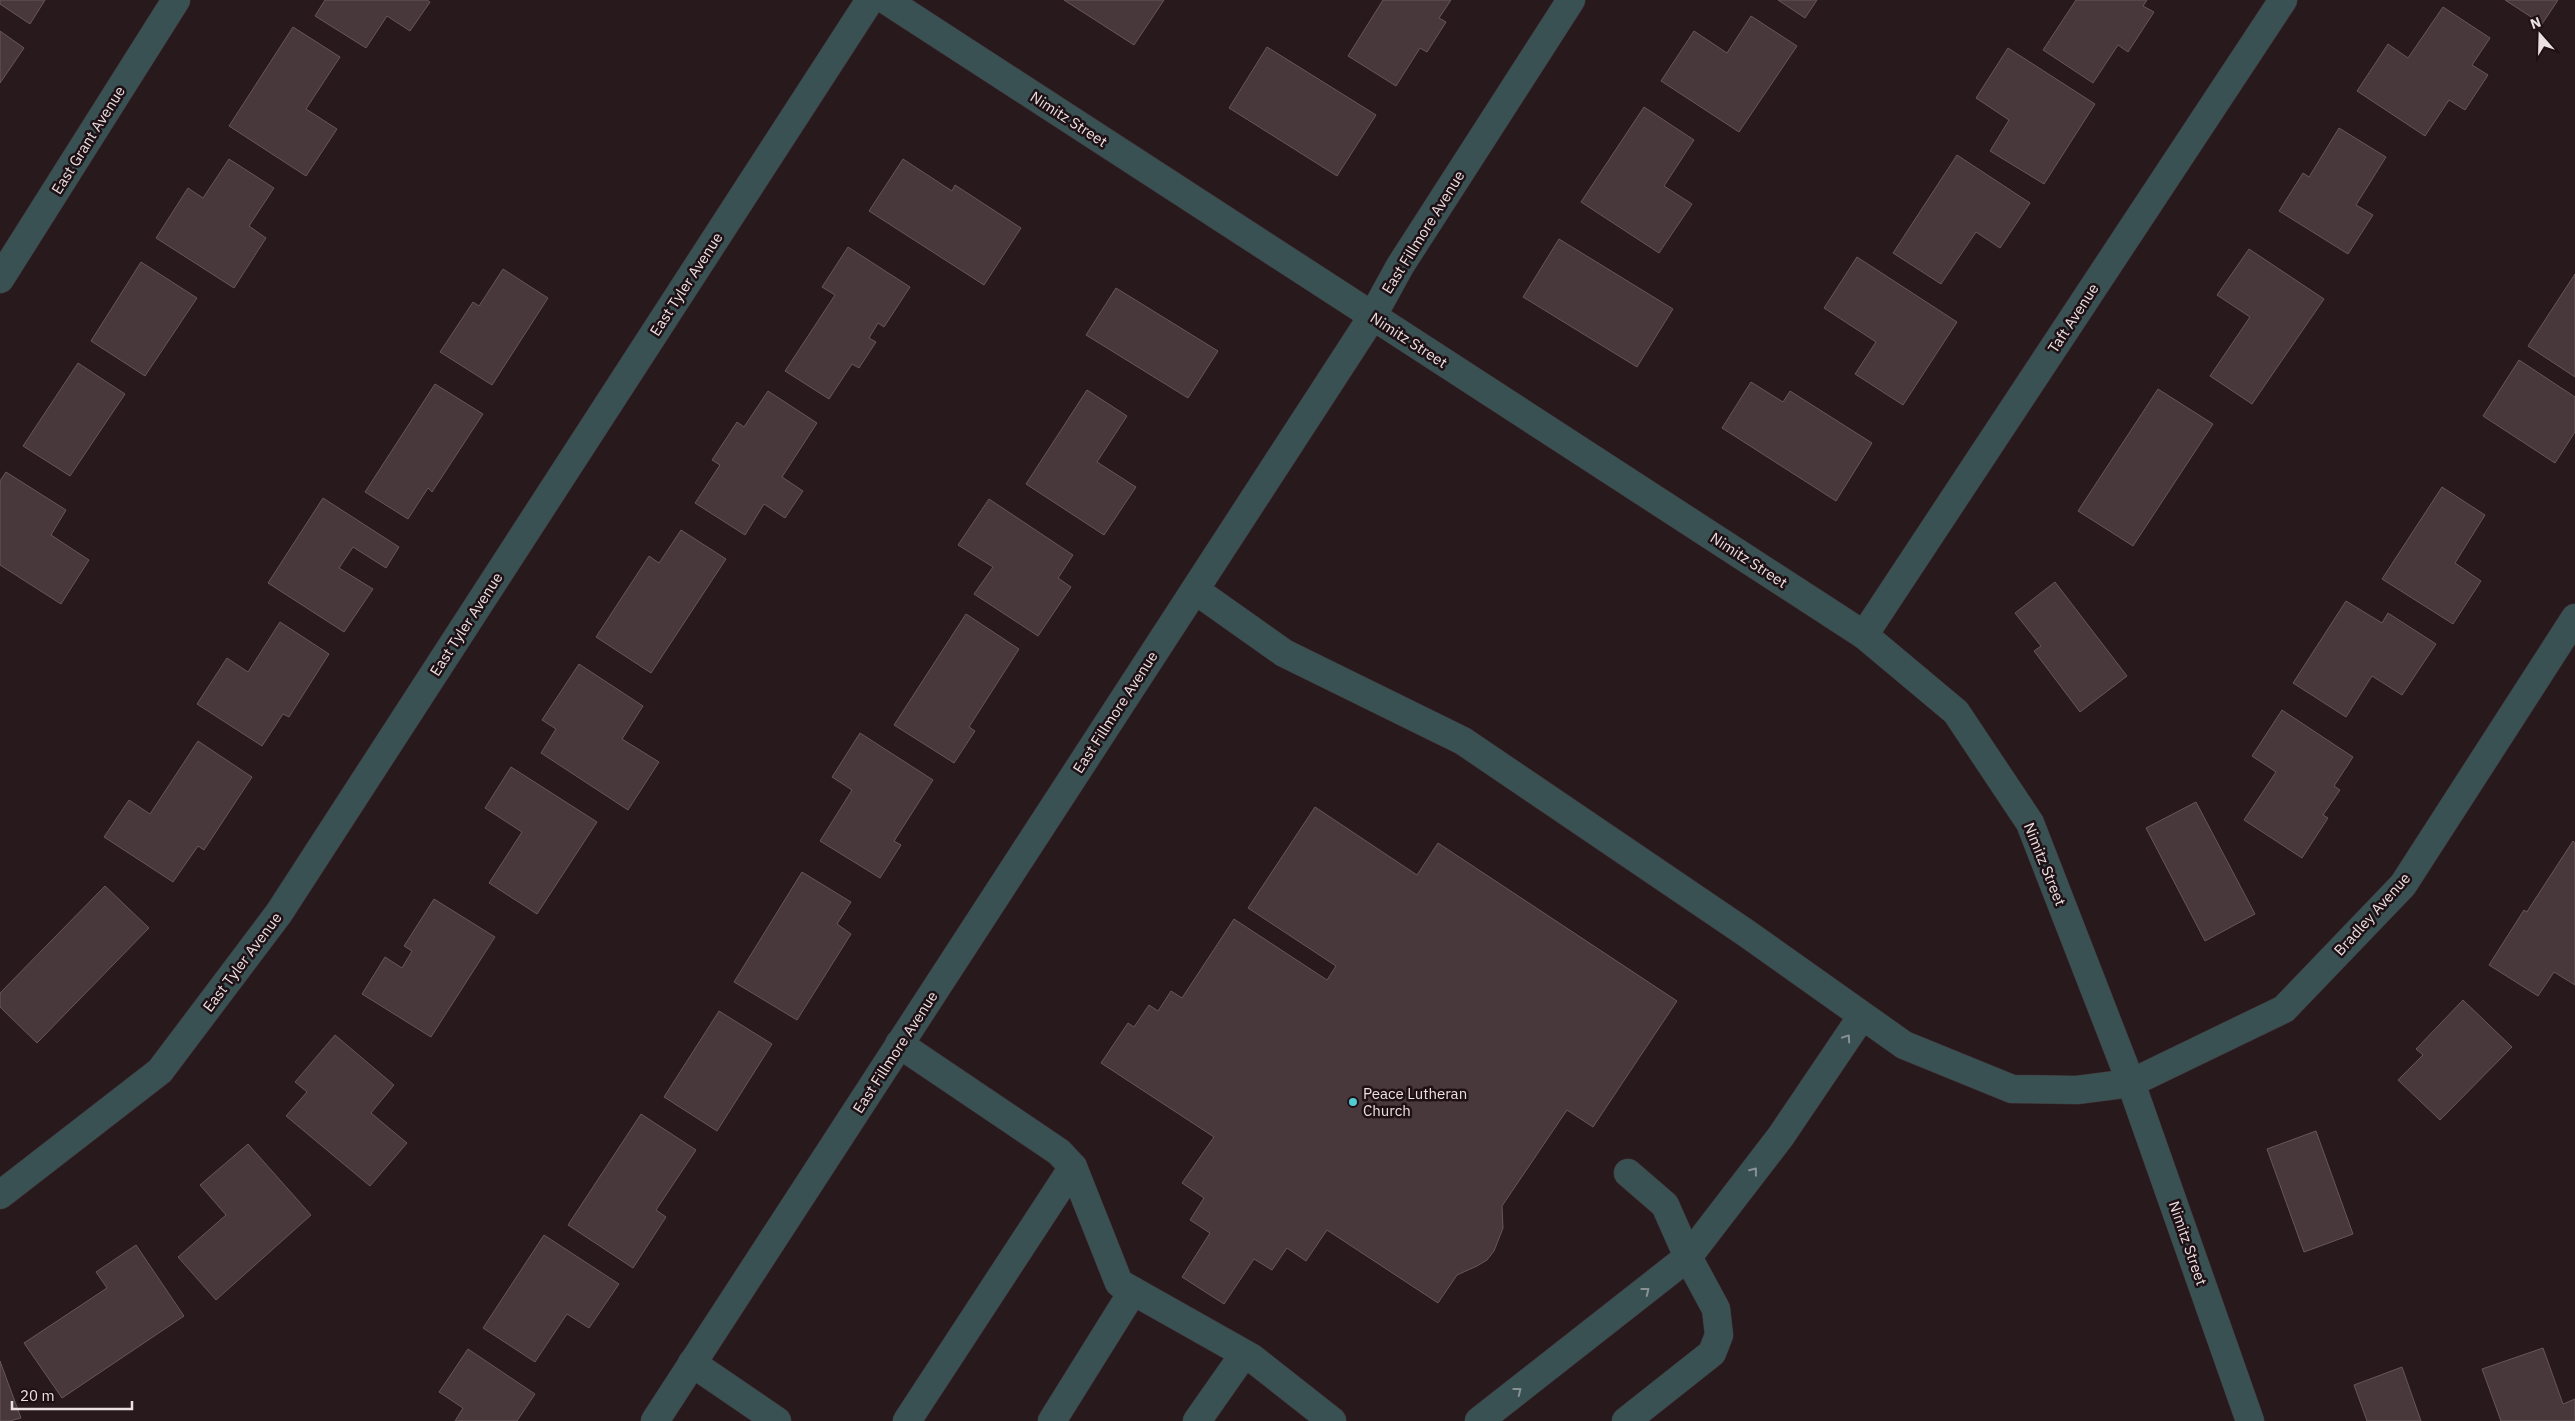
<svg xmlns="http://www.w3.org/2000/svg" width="2575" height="1421" viewBox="0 0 2575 1421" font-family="'IBM Plex Sans',sans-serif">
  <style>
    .building { fill: #48383c; stroke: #67555a }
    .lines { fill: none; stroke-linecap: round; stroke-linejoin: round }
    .minor-casing { stroke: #433539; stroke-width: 29 }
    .minor { stroke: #395152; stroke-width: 28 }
    .oneway { stroke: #899193 }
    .poi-dot { fill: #51ccd3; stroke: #1e1014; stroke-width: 2 }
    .labels { text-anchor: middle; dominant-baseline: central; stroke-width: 5; stroke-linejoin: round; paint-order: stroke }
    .street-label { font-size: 15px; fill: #ebe0e2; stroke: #1e1014 }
    .poi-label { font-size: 15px; fill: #ebe0e2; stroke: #1e1014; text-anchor: start }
  </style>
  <rect width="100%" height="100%" fill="#28191d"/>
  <g class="building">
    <path d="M0,0H45L30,24L0,4Z"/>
    <path d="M325,0H427L430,2L410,31L387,16L366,48L315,16Z"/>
    <path d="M1064,0H1164L1134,45Z"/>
    <path d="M1383,0H1451L1439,18L1446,22L1427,52L1420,48L1396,86L1348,56Z"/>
    <path d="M1778,0H1817L1805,18Z"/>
    <path d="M2076,0H2147L2143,6L2154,12L2128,52L2118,45L2093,83L2043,50Z"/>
    <path d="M2505,0H2558L2542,24Z"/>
    <path d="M2443,7L2490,38L2472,65L2488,75L2465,110L2449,100L2425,136L2357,91L2388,44L2408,58Z"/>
    <path d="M1751,16L1797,46L1739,132L1661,81L1694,31L1727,53Z"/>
    <path d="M293,27L340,57L306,109L337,129L306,176L229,126Z"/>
    <path d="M0,31L24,48L0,83Z"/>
    <path d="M1267,47L1376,115L1337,176L1229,108Z"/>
    <path d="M2008,48L2095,104L2044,184L1990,151L2009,120L1976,98Z"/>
    <path d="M1644,107L1694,140L1664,186L1692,204L1659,253L1581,202Z"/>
    <path d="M2339,128L2386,157L2356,205L2373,215L2348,254L2279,211L2303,173L2309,177Z"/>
    <path d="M1957,155L2030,203L2000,248L1976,232L1941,284L1893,253Z"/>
    <path d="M229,159L274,188L249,226L266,238L234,288L156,238L188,188L203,198Z"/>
    <path d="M903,159L952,191L955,185L1021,228L984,285L869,211Z"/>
    <path d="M1559,239L1673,309L1637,367L1523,297Z"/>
    <path d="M848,247L910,287L884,327L878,323L869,338L876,342L859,368L852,364L829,399L785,371L835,295L822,287Z"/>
    <path d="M2249,249L2324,299L2252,404L2210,376L2250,317L2217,295Z"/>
    <path d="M1857,257L1957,322L1903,405L1855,374L1876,342L1824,308Z"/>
    <path d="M141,262L197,298L145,376L91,341Z"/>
    <path d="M503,269L548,298L492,385L440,352L473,302L479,306Z"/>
    <path d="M2575,274V377L2528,346Z"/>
    <path d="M1116,288L1218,351L1188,398L1086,335Z"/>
    <path d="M2519,360L2575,397V432L2555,463L2483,416Z"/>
    <path d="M78,363L125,394L70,476L23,446Z"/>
    <path d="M1751,382L1783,402L1790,391L1872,443L1836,501L1722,428Z"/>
    <path d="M435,384L483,414L432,492L428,488L408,519L365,492Z"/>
    <path d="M2158,389L2213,424L2133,546L2078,511Z"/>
    <path d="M1087,390L1127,416L1097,462L1136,487L1104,535L1026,484Z"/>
    <path d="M768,391L817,423L782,477L803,491L785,518L764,504L745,535L695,503L720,465L712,460L737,422L744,427Z"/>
    <path d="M6,472L66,510L51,535L89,560L61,604L0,565V481Z"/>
    <path d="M2442,487L2485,515L2455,563L2481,581L2453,624L2382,579Z"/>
    <path d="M323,498L399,547L386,568L353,547L339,568L373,589L344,632L268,583Z"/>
    <path d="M989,499L1073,555L1058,578L1071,587L1038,636L974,594L993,567L958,545Z"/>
    <path d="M681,530L726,559L651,673L596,637L649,556L659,563Z"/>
    <path d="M2055,582L2127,676L2080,712L2034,651L2041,646L2015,613Z"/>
    <path d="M2346,601L2382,623L2388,613L2436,644L2402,695L2372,676L2346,717L2293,683Z"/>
    <path d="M966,614L1019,649L969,727L975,731L954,763L894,725Z"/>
    <path d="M280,622L329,654L289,717L283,714L262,746L197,704L227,658L248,672Z"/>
    <path d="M579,664L643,706L622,739L659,762L628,810L541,753L556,729L542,720Z"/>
    <path d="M2282,710L2353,757L2334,786L2340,790L2323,815L2328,818L2302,858L2244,820L2276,772L2252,756Z"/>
    <path d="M860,733L933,780L894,841L901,845L880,878L820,841L852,790L832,777Z"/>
    <path d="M198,741L252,777L204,850L198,846L173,882L104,837L129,800L150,814Z"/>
    <path d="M511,767L597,822L537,914L489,883L522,832L485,808Z"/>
    <path d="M2196,802L2255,914L2205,941L2146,828Z"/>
    <path d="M1315,807L1417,875L1438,843L1677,1001L1593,1127L1567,1110L1502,1206L1503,1228L1494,1251L1487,1260L1477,1266L1457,1275L1438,1303L1327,1230L1306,1261L1287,1248L1272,1270L1254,1259L1224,1304L1182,1277L1210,1233L1190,1220L1204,1198L1182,1183L1214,1137L1101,1063L1128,1023L1134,1027L1149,1005L1158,1011L1171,991L1182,998L1234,919L1327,980L1336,966L1248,908Z"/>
    <path d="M2573,841L2575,843V985L2554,972L2538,996L2489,965L2524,910L2527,912L2528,910Z"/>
    <path d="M802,872L851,902L837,924L851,934L797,1020L734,982Z"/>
    <path d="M105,886L149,928L37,1043L0,1007V993Z"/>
    <path d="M434,899L495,937L431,1037L362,994L385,957L402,968L412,951L404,946Z"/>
    <path d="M2463,1000L2512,1047L2440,1120L2398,1080L2423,1055L2416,1049Z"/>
    <path d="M719,1011L772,1044L717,1131L664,1097Z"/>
    <path d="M335,1035L394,1085L371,1113L407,1143L370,1186L286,1116L307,1092L295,1082Z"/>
    <path d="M641,1114L696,1150L656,1210L666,1217L633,1268L568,1225Z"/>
    <path d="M2316,1131L2353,1234L2304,1252L2267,1149Z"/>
    <path d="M248,1144L311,1215L216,1300L178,1257L226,1215L200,1185Z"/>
    <path d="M544,1235L619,1284L589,1328L567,1314L535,1362L483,1328Z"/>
    <path d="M136,1245L184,1316L62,1398L24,1343L107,1288L96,1272Z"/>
    <path d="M2543,1348L2563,1404L2575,1399V1421H2501L2482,1369Z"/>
    <path d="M468,1349L535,1394L517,1421H455L463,1408L439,1392Z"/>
    <path d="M0,1361L21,1418L10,1421H0Z"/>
    <path d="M2402,1367L2421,1421H2367L2354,1385Z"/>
  </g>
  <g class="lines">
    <g class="minor-casing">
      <g id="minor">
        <path d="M886,0L1864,635L1956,712L2030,823L2131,1083L2250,1421"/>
        <path d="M0,279L176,0"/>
        <path d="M1195,590L1284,653L1463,741L1746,933L1904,1045L2012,1089L2077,1090L2131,1083L2284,1009L2403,885L2575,618"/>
        <path d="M1864,635L2283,0"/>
        <path d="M899,1044L1059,1152L1073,1167L1119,1283L1252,1358L1332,1421"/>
        <path d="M0,1195L160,1071L279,913L870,0"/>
        <path d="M692,1363L777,1421"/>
        <path d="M655,1421L1372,317L1400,266L1571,0"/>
        <path d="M907,1421L1073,1167"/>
        <path d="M1052,1421L1133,1291"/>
        <path d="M1197,1421L1244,1354"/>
        <path d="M1479,1421L1688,1257L1781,1136L1862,1016"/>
        <path d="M1626,1421L1712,1353L1719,1335L1716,1309L1688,1257L1665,1205L1628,1173"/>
      </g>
    </g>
    <use href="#minor" class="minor"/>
  </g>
  <defs><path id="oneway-chevron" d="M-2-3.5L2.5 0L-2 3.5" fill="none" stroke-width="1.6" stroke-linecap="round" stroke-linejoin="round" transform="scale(1.25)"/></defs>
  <g class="oneway">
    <use href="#oneway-chevron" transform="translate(1847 1038) rotate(-56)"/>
    <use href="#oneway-chevron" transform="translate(1754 1171) rotate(-52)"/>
    <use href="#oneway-chevron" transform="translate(1646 1291) rotate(-38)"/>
    <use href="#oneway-chevron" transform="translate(1518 1391) rotate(-38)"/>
  </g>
  <circle class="poi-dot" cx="1353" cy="1102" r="5"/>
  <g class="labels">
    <g class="street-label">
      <text transform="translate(1069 119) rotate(33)">Nimitz Street</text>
      <text transform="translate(88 140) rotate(-58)">East Grant Avenue</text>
      <text transform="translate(1423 232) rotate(-58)">East Fillmore Avenue</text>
      <text transform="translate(686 284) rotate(-57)">East Tyler Avenue</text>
      <text transform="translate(2073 318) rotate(-57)">Taft Avenue</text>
      <text transform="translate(1409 340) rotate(33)">Nimitz Street</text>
      <text transform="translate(1749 560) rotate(33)">Nimitz Street</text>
      <text transform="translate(466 624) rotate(-57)">East Tyler Avenue</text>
      <text transform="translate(1115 712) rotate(-57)">East Fillmore Avenue</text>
      <text transform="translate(2045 864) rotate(68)">Nimitz Street</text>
      <text transform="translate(2372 914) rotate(-48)">Bradley Avenue</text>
      <text transform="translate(242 962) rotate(-53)">East Tyler Avenue</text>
      <text transform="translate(895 1052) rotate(-57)">East Fillmore Avenue</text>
      <text transform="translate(2188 1243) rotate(71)">Nimitz Street</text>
    </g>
    <g class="poi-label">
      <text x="1363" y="1093">Peace Lutheran<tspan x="1363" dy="17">Church</tspan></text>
    </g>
  </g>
  <g transform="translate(2540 35) rotate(340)" stroke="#1e1014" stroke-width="4" paint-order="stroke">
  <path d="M0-4L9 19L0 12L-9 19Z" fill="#ebe0e2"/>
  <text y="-8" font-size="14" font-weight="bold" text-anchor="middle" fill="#ebe0e2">N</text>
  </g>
  <path d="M12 1401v8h120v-8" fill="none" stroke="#ebe0e2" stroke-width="2.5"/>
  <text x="20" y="1401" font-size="15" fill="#ebe0e2" stroke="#1e1014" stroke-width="4" paint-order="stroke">20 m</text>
</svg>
